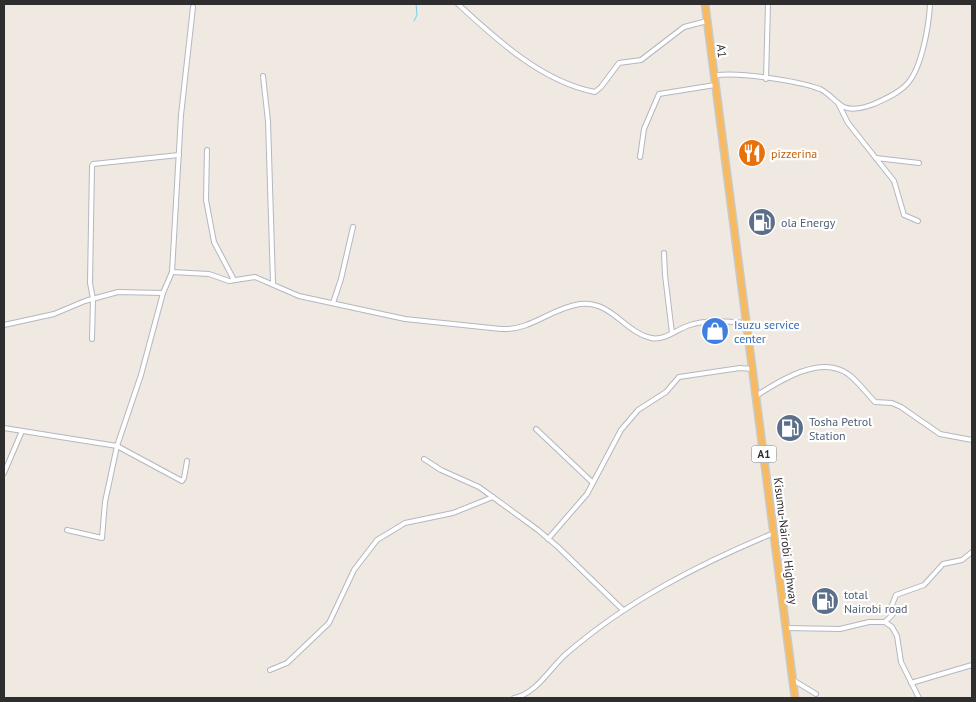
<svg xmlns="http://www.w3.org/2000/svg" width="976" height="702" viewBox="0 0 976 702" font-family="'PT Sans',sans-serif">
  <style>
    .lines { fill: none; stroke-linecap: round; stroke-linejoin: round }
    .stream { stroke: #75cff0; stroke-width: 1 }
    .minor-casing { stroke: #b4b7c1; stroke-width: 6 }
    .trunk-casing { stroke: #c9c9c9; stroke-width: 9 }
    .minor { stroke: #fff; stroke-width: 4 }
    .trunk { stroke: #f8ba60; stroke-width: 6 }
    .labels { text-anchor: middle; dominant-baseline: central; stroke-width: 4.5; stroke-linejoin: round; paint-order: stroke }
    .shield { fill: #fff; stroke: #6d6d6d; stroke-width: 1 }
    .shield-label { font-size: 11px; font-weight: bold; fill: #2e2e2e }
    .street-label { font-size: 12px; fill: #2e2e2e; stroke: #fff }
    .food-label { font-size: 12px; fill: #c56008; stroke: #fff; text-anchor: start }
    .service-label { font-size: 12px; fill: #4e5e75; stroke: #fff; text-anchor: start }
    .shop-label { font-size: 12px; fill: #366cbe; stroke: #fff; text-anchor: start }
  </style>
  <rect width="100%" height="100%" fill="#efe9e1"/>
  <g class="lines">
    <path class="stream" d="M414,21L417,15L416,4"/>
    <g class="minor-casing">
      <g id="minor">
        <path d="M458,4C496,39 542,82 595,92L601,87L619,63L641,60L684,27L707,21"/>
        <path d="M263,76L268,121L273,283"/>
        <path d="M714,76C736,71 798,81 820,89C829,93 836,103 844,107C853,111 866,107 874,104C885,99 899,93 907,84C922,68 929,25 930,4"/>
        <path d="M766,79L768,4"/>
        <path d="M838,103L848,123L894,181L904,215L918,221"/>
        <path d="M207,150L206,200L214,242L234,280"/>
        <path d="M640,157L644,129L659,94L715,85"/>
        <path d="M876,158L919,163"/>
        <path d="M664,253L665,275L672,333"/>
        <path d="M172,272L209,274L229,281L255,277L299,296L405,319L501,329C531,331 551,308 580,304C611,300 624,332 651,338C665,341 677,329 690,325C708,319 728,322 747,323"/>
        <path d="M333,303L341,279L353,227"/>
        <path d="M4,325L54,314L85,301L118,292L163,293"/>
        <path d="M92,339L93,299L90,283L92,166L93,164L179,155"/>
        <path d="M756,396C779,381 821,354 848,374C858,381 866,393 875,402L892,403L901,407L940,434L972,440"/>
        <path d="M4,428L117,446L182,481L184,478L187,461"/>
        <path d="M536,429L592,482"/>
        <path d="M424,459L441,470L479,487L538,530L558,547L623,610"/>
        <path d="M4,473L22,431"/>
        <path d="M67,530L102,538L105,502L117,446L141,375L163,293L172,272L181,115L193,7"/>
        <path d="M548,539L587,494L621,430L638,410L666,392L679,377L740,368L753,369"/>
        <path d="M885,622L893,614L892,605L896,595L924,585L943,564L962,560L972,552"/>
        <path d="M786,628L840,629L869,622H885L892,627L897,636L901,662L919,698"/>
        <path d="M270,670L287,663L329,623L354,570L377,540L405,523L453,513L493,497"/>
        <path d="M793,680L816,694"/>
        <path d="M911,683L972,665"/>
        <path d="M514,698C536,694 550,668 566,654C627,601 699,564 774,533"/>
      </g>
    </g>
    <g class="trunk-casing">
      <path id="trunk" d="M705,4L795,698"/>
    </g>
    <use href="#minor" class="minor"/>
    <use href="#trunk" class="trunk"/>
  </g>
  <defs>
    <g id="restaurant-disc" transform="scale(1.4375)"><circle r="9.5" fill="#e8710a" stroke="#fff"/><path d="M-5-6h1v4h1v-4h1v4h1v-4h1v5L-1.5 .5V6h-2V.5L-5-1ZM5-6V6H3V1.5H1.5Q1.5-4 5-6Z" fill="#fff"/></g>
    <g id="fuel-disc" transform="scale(1.4375)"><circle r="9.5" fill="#5c6f8a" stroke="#fff"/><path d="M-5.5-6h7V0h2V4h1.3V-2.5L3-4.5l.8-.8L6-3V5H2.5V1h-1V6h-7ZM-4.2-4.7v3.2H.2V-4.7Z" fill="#fff"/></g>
    <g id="shop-disc" transform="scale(1.4375)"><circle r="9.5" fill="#3f7fe0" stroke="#fff"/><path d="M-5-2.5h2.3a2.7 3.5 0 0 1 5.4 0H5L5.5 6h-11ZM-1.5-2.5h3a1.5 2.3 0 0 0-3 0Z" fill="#fff"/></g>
  </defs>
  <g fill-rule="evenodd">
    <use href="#restaurant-disc" x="752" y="153"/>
    <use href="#fuel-disc" x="762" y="222"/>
    <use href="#shop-disc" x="715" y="331"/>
    <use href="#fuel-disc" x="790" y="428"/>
    <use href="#fuel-disc" x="825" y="601"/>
  </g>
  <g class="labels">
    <rect class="shield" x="751.5" y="445.5" width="25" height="17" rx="4"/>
    <g class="shield-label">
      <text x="764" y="454">A1</text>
    </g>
    <g class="street-label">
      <text transform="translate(722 51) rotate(83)">A1</text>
      <text transform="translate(786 541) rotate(83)">Kisumu-Nairobi Highway</text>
    </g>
    <g class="food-label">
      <text x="771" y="153">pizzerina</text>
    </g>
    <g class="service-label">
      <text x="781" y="222">ola Energy</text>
      <text x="809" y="421">Tosha Petrol<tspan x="809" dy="14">Station</tspan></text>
      <text x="844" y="594">total<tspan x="844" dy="14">Nairobi road</tspan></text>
    </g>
    <g class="shop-label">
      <text x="734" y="324">Isuzu service<tspan x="734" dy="14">center</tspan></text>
    </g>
  </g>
  <rect width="976" height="702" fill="none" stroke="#2e2e2e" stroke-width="10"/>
</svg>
